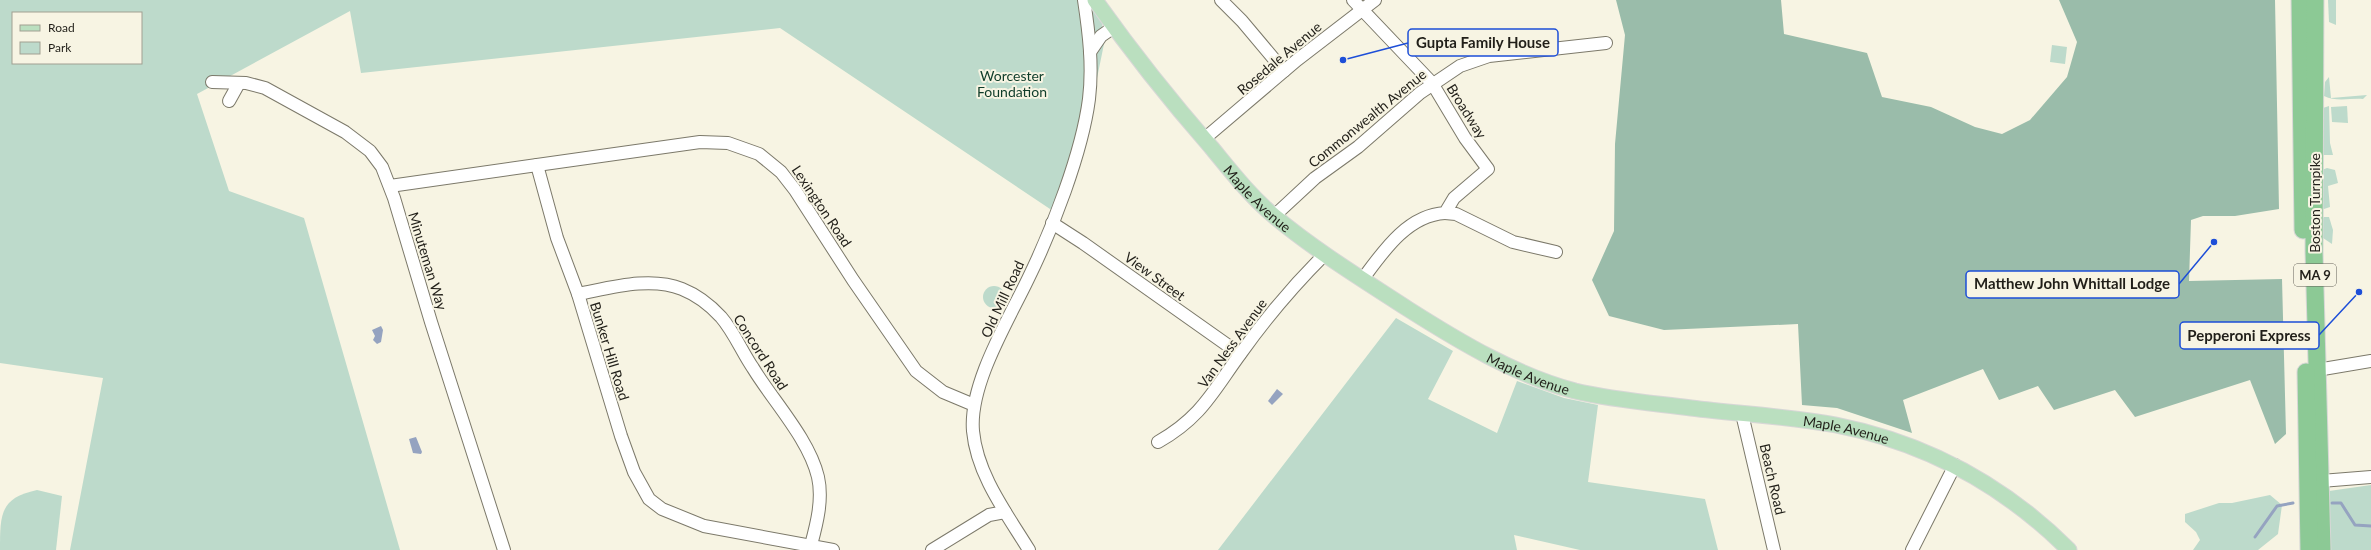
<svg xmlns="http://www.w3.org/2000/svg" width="2371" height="550" viewBox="0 0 2371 550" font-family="Lato,sans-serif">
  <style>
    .green { fill: #bddacb; fill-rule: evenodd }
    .forest { fill: #9abcaa }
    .water { fill: #95a3c0 }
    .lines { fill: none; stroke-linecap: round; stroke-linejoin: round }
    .stream { stroke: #95a3c0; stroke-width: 3 }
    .minor-casing { stroke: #7c796a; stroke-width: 14 }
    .major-casing { stroke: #d7d7d6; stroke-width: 17 }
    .highway-casing { stroke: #d7d7d6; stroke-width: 19 }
    .minor { stroke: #fff; stroke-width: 12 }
    .major { stroke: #badfbf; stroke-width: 15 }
    .highway { stroke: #8cc995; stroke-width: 17 }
    .labels { text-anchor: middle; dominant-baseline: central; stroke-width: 4; stroke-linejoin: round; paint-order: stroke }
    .shield { fill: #f7f4e3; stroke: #615f56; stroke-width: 1 }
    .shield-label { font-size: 13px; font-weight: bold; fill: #211f19 }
    .street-label { font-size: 14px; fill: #211f19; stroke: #f7f4e3 }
    .park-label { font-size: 14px; fill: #0e3c29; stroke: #f7f4e3 }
    .leader { fill: none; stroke: #1d4ed8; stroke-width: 1.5 }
    .callout-dot { fill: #1d4ed8; stroke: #f7f4e3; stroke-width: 1.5 }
    .callout { fill: #f7f4e3; stroke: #1d4ed8; stroke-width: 1.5 }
    .callout-label { font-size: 15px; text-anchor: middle; font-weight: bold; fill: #211f19 }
  </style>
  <rect width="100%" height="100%" fill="#f7f4e3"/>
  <g class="green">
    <path d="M0,0H1100L1104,44L1087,127L1059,215L780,28L361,73L350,11L197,94L229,191L304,218L400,550H70L103,378L0,363ZM13,13H141V63H13Z"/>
    <path d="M2328,0H2336V25L2329,22Z"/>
    <path d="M2052,45L2067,47L2065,64L2050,62Z"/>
    <path d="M2329,77L2331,98L2367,95L2363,99C2350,98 2336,102 2324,96L2325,82Z"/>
    <path d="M2329,106L2330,143L2333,155H2322L2323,108Z"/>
    <path d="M2347,106L2348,123L2332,122L2331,107Z"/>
    <path d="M2327,168L2335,170L2338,183L2328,186L2330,207L2324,209L2322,208V170Z"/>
    <path d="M2324,217H2329L2333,230L2332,244L2323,238L2322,219Z"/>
    <circle cx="994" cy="297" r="11"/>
    <path d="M1396,318L1453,351L1428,399L1497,433L1517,381L1564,398L1598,405L1588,482L1705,499L1718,550H1580L1514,535L1517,550H1218Z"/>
    <path d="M2371,485V550H2317L2315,493Z"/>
    <path d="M37,490L62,496L56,550H0C0,514 0,498 37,490Z"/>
    <path d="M2270,495L2282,505L2278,534L2258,550H2193L2200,540L2196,532L2185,522V514L2219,503H2232Z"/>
  </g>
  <path class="forest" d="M1616,0H1781L1784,34L1867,53L1882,97L1931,107L1975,127L2002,134L2030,120L2067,77L2077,42L2059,0H2275L2279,209L2235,216H2203L2191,220L2189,281L2282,279L2286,434L2275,444L2250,380L2135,417L2115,390L2054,410L2038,386L1999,400L1983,369L1903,400L1912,433L1837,408L1802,405L1798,324L1664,330L1609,316L1592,280L1614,231L1615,144L1625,35Z"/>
  <g class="water">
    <path d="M381,326L383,330L381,342L377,344L373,340L375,336L372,330Z"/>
    <path d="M1277,389L1283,394L1272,405L1268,401Z"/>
    <path d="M416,437L422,452L421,454L413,453L409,439Z"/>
  </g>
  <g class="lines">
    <g class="stream">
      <path d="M2332,503H2341L2355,525L2371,526"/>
      <path d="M2255,537L2277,506L2293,503"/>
    </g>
    <g class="minor-casing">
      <g id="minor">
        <path d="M1221,0L1242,21L1284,71"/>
        <path d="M1353,0L1432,83L1465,138L1488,169L1454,198L1445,213C1407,215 1382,253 1362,280"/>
        <path d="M1090,52L1101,36L1114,27"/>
        <path d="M212,82L246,83L265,88L345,132L370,151L382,167L394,198L431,322L504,550"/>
        <path d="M229,101L239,83"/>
        <path d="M1204,139L1297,60L1375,0"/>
        <path d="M537,165L700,142L728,143L759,154L781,172L795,190L853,280L916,371L943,392L974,405"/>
        <path d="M390,186L537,165L557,238L578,294L621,436L634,472L649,499L662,509L704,526L833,550"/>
        <path d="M1445,213L1456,214L1513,242L1556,252"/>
        <path d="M1274,216L1315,178L1358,147L1420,93L1460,66L1489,56L1606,43"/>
        <path d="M1052,223L1083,243L1240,354"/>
        <path d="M578,294C610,288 650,276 682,289C697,295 710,305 721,317C734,332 742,352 753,368C773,401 809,439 818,477C823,499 817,523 811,545"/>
        <path d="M2317,370L2371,361"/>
        <path d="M1742,414L1774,550"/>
        <path d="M1158,442C1202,417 1213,391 1241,353C1266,318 1294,285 1324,255"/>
        <path d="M2321,481L2371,477"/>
        <path d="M932,550L989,515L1005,512"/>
        <path d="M1029,550C1007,514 977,475 973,431C969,384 1008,321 1028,279C1052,230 1082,153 1089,99C1093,66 1089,33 1084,0"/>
        <path d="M1912,550L1955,465"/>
      </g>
    </g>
    <g class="major-casing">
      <g id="major">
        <path id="s1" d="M1095,0C1131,51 1170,100 1211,147C1230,170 1250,196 1274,216C1316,251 1362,279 1408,309C1460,342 1515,375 1575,391C1613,400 1652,403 1691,408C1739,414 1788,416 1836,425C1926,443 2004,485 2069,550"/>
      </g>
    </g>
    <g class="highway-casing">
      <g id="highway">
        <path d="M2300,0L2303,230"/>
        <path d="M2315,0L2314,251L2322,550"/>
        <path d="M2306,372L2309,550"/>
      </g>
    </g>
    <use href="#minor" class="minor"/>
    <use href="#major" class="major"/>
    <use href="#highway" class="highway"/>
  </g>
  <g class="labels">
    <rect class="shield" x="2294" y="264" width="42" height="22" rx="3"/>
    <g class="shield-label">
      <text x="2315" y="275">MA 9</text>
    </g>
    <g class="street-label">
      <text transform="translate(1279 58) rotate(-40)">Rosedale Avenue</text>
      <text transform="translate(1467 111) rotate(58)">Broadway</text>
      <text transform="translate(1367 118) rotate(-39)">Commonwealth Avenue</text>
      <text stroke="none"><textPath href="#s1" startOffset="257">Maple Avenue</textPath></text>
      <text transform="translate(2314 203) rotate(-90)">Boston Turnpike</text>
      <text transform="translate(822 206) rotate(56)">Lexington Road</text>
      <text transform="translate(428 261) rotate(73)">Minuteman Way</text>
      <text transform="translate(1155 276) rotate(36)">View Street</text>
      <text transform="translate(1002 299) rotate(-65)">Old Mill Road</text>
      <text transform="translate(1232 343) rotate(-54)">Van Ness Avenue</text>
      <text transform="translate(610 351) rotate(73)">Bunker Hill Road</text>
      <text transform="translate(761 352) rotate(57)">Concord Road</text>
      <text stroke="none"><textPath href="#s1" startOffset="581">Maple Avenue</textPath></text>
      <text stroke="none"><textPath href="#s1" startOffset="905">Maple Avenue</textPath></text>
      <text transform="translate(1773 479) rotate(77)">Beach Road</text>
    </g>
    <g class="park-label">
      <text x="1012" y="75">Worcester<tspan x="1012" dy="16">Foundation</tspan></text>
    </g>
  </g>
  <path class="leader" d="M1343 60L1408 43M2214 242L2179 284M2359 292L2319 335"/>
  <g class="callout-dot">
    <circle cx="1343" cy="60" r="4"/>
    <circle cx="2214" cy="242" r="4"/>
    <circle cx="2359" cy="292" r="4"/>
  </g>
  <g class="callout">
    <rect x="1408" y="29" width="150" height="27" rx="4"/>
    <rect x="1966" y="271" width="213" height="27" rx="4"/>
    <rect x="2180" y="322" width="139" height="27" rx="4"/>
  </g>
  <g class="callout-label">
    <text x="1483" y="48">Gupta Family House</text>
    <text x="2072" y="289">Matthew John Whittall Lodge</text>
    <text x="2249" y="341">Pepperoni Express</text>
  </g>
  <rect x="12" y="12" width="130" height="52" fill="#f7f4e3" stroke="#a19f92"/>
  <rect x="20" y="25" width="20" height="6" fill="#badfbf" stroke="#a19f92"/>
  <text x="48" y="32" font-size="12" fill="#211f19">Road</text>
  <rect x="20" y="42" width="20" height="12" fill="#bddacb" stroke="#a19f92"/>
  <text x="48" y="52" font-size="12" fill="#211f19">Park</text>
</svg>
